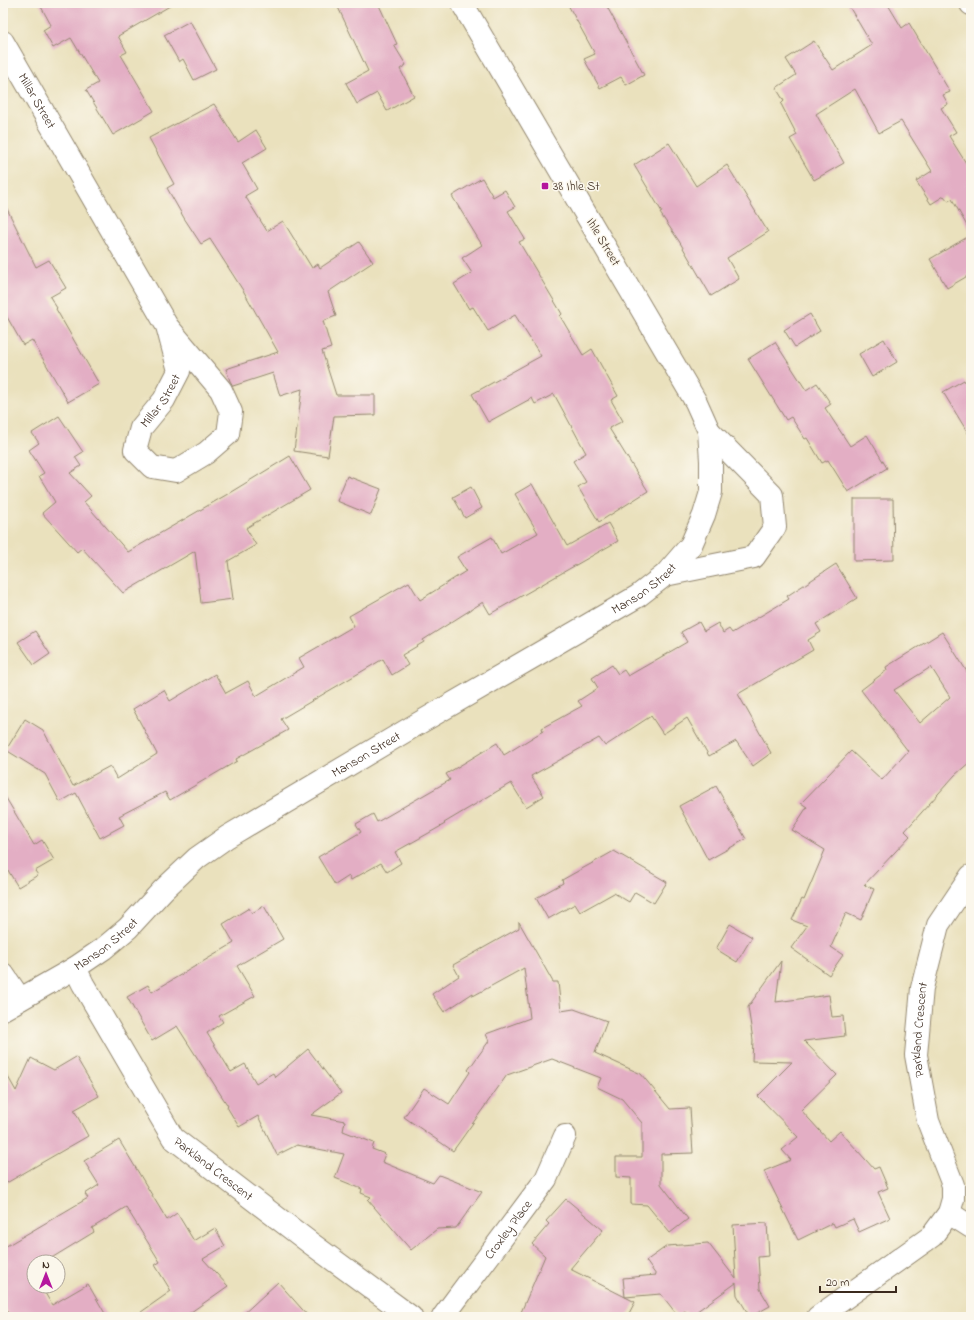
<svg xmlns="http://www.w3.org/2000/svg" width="974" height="1320" viewBox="0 0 974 1320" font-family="'Indie Flower',sans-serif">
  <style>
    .building { fill: #e3aec4; fill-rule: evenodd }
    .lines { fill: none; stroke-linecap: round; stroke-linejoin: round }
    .minor-casing { stroke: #92866e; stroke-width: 24 }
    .minor { stroke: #fff; stroke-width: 22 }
    .poi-dot { fill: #b5179e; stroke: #fbf7ec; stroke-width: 1.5 }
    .labels { text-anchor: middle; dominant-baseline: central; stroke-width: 3; stroke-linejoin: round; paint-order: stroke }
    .street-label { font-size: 13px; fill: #3b2a1e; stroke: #fbf7ec }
    .poi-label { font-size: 13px; fill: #3b2a1e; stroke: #fbf7ec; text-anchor: start }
  </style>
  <rect width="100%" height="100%" fill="#fbf7ec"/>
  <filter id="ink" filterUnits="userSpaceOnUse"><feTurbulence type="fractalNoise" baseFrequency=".025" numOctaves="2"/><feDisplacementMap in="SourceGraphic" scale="8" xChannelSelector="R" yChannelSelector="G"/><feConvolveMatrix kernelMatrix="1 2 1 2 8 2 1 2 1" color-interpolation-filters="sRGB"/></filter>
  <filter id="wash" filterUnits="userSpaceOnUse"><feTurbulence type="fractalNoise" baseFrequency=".012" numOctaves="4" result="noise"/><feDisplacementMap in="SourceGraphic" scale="16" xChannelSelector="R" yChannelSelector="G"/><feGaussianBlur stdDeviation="0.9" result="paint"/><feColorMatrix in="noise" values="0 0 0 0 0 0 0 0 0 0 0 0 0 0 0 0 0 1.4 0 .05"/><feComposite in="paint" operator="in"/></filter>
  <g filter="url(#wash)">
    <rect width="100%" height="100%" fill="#eae1bd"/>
    <g id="blocks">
      <g class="building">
        <path d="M39,3H175L118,36L127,52L121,55L154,111L113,135L86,90L98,83L71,38L53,48L43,30L51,25Z"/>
        <path d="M336,3H378L397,44L394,45L406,65L400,69L414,96L387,111L377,93L357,104L346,83L368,71Z"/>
        <path d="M567,3H605L644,75L626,85L621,77L600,88L584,59L595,54Z"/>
        <path d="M847,3H887L902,28L909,23L950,92L943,95L948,104L941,108L956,132L949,136L971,171V233L952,199L948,201L944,196L931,204L916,181L932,171L901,121L879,133L855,89L816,114L844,163L814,180L790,139L797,135L781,104L784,101L776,88L796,75L786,59L814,41L833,70L872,45Z"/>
        <path d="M190,21L216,69L194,80L183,59L179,62L164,35Z"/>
        <path d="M214,104L238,142L256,130L267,148L242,163L257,189L245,196L267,231L283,221L312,268L318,264L320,268L359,242L373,262L328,292L336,316L323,321L331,348L322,351L336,395H375V415L334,416L328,456L294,451L302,389L280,396L273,373L233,386L230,381L226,369L278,352L244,292L210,239L201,244L184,218L167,188L174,184L149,138Z"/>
        <path d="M669,143L696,186L727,165L768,232L727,258L739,279L711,296L679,241L660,213L662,212L634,165Z"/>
        <path d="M482,178L493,197L505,190L515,207L508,211L525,239L519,242L562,314L560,316L583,355L592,349L618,396L611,400L623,421L609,428L648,491L599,522L578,487L586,482L573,461L586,453L554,394L535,404L532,398L488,422L472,394L541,356L515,315L488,331L473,307L469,309L454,284L472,273L462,258L482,245L452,196Z"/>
        <path d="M3,201L36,267L49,260L66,288L50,297L57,308L56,309L99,384L68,402L32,340L23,345L3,310Z"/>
        <path d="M971,235V274L947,288L930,259Z"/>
        <path d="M810,314L820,331L795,347L784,330Z"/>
        <path d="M884,339L897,362L872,377L859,354Z"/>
        <path d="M775,342L806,390L817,383L831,404L825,408L850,446L867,435L887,468L848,492L828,460L822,463L807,438L805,439L791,417L786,420L748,359Z"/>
        <path d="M964,380L971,393V438L943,392Z"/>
        <path d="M59,416L83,452L75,457L81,466L70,473L91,496L84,502L128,552L226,495L290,456L310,490L246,528L256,545L228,561L233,599L201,603L195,551L123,593L82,548L77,552L42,513L55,502L39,476L44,473L29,450L39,443L32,433Z"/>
        <path d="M347,476L381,489L371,515L337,501Z"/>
        <path d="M532,484L567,546L608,523L618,541L490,614L483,602L423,640L424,642L402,655L408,665L392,675L383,659L281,719L288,730L236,759L237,761L170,800L165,792L119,816L124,825L100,838L76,793L60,802L45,774L6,750L25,719L43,730L73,786L110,766L117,779L157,754L133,709L164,690L170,701L215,674L226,693L248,681L256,696L304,667L299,658L354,626L349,616L409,582L420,600L466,571L457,557L492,537L501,554L538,533L515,494Z"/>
        <path d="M471,487L482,508L465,518L453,497Z"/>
        <path d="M854,499H893L894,560L854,561Z"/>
        <path d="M836,564L857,598L816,624L821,632L808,640L813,650L738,694L771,753L753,766L736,741L709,756L687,718L663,734L651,716L605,746L599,738L531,776L544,796L526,807L511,783L444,823L445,824L395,852L401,863L387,872L381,863L351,880L349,876L335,885L318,857L361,832L356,824L373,814L377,822L450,780L446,774L497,743L504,755L543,731L542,728L582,706L578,701L598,688L592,678L612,665L618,674L624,670L628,676L687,642L681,632L699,622L704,631L718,623L723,633L729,629L732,633L789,599L787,596Z"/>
        <path d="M35,631L50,654L34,665L18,642Z"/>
        <path d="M942,632L971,678V761L955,775L905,831L910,836L864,885L874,889L861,920L846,913L831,947L843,955L829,975L791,948L807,926L792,920L802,899L804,900L825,850L792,830L807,807L801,803L851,751L882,780L908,751L861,690L887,670L886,667ZM931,667L950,697L920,723L894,690Z"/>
        <path d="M716,786L746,839L708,860L679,806Z"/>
        <path d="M3,793L34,845L42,840L54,860L35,871L38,875L18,887L3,862Z"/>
        <path d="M614,851L667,882L654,903L635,892L629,902L614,893L580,912L575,904L548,919L536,898L563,883L562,880Z"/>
        <path d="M264,906L283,939L237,966L255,996L219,1016L223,1022L207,1033L231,1072L245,1064L256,1083L273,1073L275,1077L308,1049L341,1093L311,1115L345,1121L343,1131L374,1143L372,1149L385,1154L382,1162L433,1183L439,1175L482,1192L456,1228L437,1229L411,1250L368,1200L371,1197L361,1193L362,1189L335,1178L344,1154L297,1145L277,1155L258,1116L239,1127L227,1107L228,1106L177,1026L152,1041L127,997L148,985L152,992L234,943L223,924L249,908L252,913Z"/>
        <path d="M519,922L553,982H558L561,1011L574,1009L607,1021L595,1053L641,1074L670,1109L690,1108L693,1153L661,1154V1184L688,1219L670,1233L647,1205L631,1204V1178L616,1177V1157H642V1123L622,1099L597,1087L601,1078L552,1059L507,1075L453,1151L404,1117L424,1088L449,1104L470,1072L468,1070L489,1041L486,1034L530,1018L524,968L473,996V993L444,1012L432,994L459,976L453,965L519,928Z"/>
        <path d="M730,924L752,937L737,962L716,949Z"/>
        <path d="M781,961L776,1002L829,995L832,1017L843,1016L845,1036L804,1041L837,1075L801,1110L829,1141L840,1131L874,1169L879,1167L888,1188L878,1192L890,1218L859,1232L853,1219L835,1227L833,1223L798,1240L764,1171L791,1160L782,1150L798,1137L758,1096L792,1062L752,1061L753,1040L748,1007Z"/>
        <path d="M76,1057L99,1096L74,1110L88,1136L3,1185V1068L16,1091L31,1058L54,1070Z"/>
        <path d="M119,1140L167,1220L177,1213L194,1241L215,1228L225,1246L203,1259L228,1286L184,1317H134L171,1291L155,1265L160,1262L126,1207L92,1228L94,1232L45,1262H34V1269L32,1270L34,1274V1286H41L52,1305L88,1284L107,1317H10L3,1304V1248L88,1198L85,1194L99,1185L84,1161Z"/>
        <path d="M566,1199L603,1230L570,1269L635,1302L627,1317H519L545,1256L532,1244L549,1224L546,1221Z"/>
        <path d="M767,1223L769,1256L758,1257L760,1289L770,1306L750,1317L737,1295L736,1283L689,1317L685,1311L678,1316L661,1294L625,1297L623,1278L656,1275L646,1261L667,1246L708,1243L736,1279L733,1225Z"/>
        <path d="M278,1282L309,1317H240Z"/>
      </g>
    </g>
  </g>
  <g filter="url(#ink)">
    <use href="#blocks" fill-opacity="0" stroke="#92866e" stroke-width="1"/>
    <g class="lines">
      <g class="minor-casing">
        <g id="minor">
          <path d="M971,3V4"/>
          <path id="s1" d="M3,42L167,326L221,390L231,412L228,434L206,453L176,471L152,467L135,450L141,428L164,400L179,371L167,326"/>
          <path d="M665,575L754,557L775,527L772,495L709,431"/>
          <path id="s2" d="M75,968L83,984L173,1138L309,1242L411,1317"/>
          <path d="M3,974L20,999"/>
          <path id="s3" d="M3,1009L75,968L103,949L128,928L163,890L197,858L227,837L414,726L638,596L665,575L691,545L704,515L711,492V461L709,431L696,402L462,3"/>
          <path d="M949,1213L971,1227"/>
          <path id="s4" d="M443,1317L546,1179L565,1136"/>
          <path id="s5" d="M818,1317L932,1236L949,1213L953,1199V1185L928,1121L916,1055L922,988L938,925L971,876"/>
        </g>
      </g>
      <use href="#minor" class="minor"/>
    </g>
  </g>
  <rect class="poi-dot" x="541" y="182" width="8" height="8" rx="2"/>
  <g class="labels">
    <g class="street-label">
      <text stroke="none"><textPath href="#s1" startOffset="68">Millar Street</textPath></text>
      <text transform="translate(603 242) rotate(59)">Ihle Street</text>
      <text stroke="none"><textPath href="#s1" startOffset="627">Millar Street</textPath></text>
      <text stroke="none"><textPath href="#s3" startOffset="770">Manson Street</textPath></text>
      <text stroke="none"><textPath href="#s3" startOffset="446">Manson Street</textPath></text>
      <text stroke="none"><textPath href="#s3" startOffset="122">Manson Street</textPath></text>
      <text stroke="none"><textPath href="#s5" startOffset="358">Parkland Crescent</textPath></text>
      <text stroke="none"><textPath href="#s2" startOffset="247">Parkland Crescent</textPath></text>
      <text stroke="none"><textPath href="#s4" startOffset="109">Croxley Place</textPath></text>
    </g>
    <g class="poi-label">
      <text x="553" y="186">38 Ihle St</text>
    </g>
  </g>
  <rect width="974" height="1320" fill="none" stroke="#fbf7ec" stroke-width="16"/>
  <g transform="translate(46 1274)"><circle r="19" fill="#fbf7ec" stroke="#aea59a"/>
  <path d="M0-3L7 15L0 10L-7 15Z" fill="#b5179e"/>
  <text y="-6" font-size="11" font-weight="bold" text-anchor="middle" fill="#3b2a1e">N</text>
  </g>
  <path d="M820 1286v6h76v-6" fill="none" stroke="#3b2a1e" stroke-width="2"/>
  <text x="826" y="1286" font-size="12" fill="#3b2a1e" stroke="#fbf7ec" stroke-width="3" paint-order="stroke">20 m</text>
</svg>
